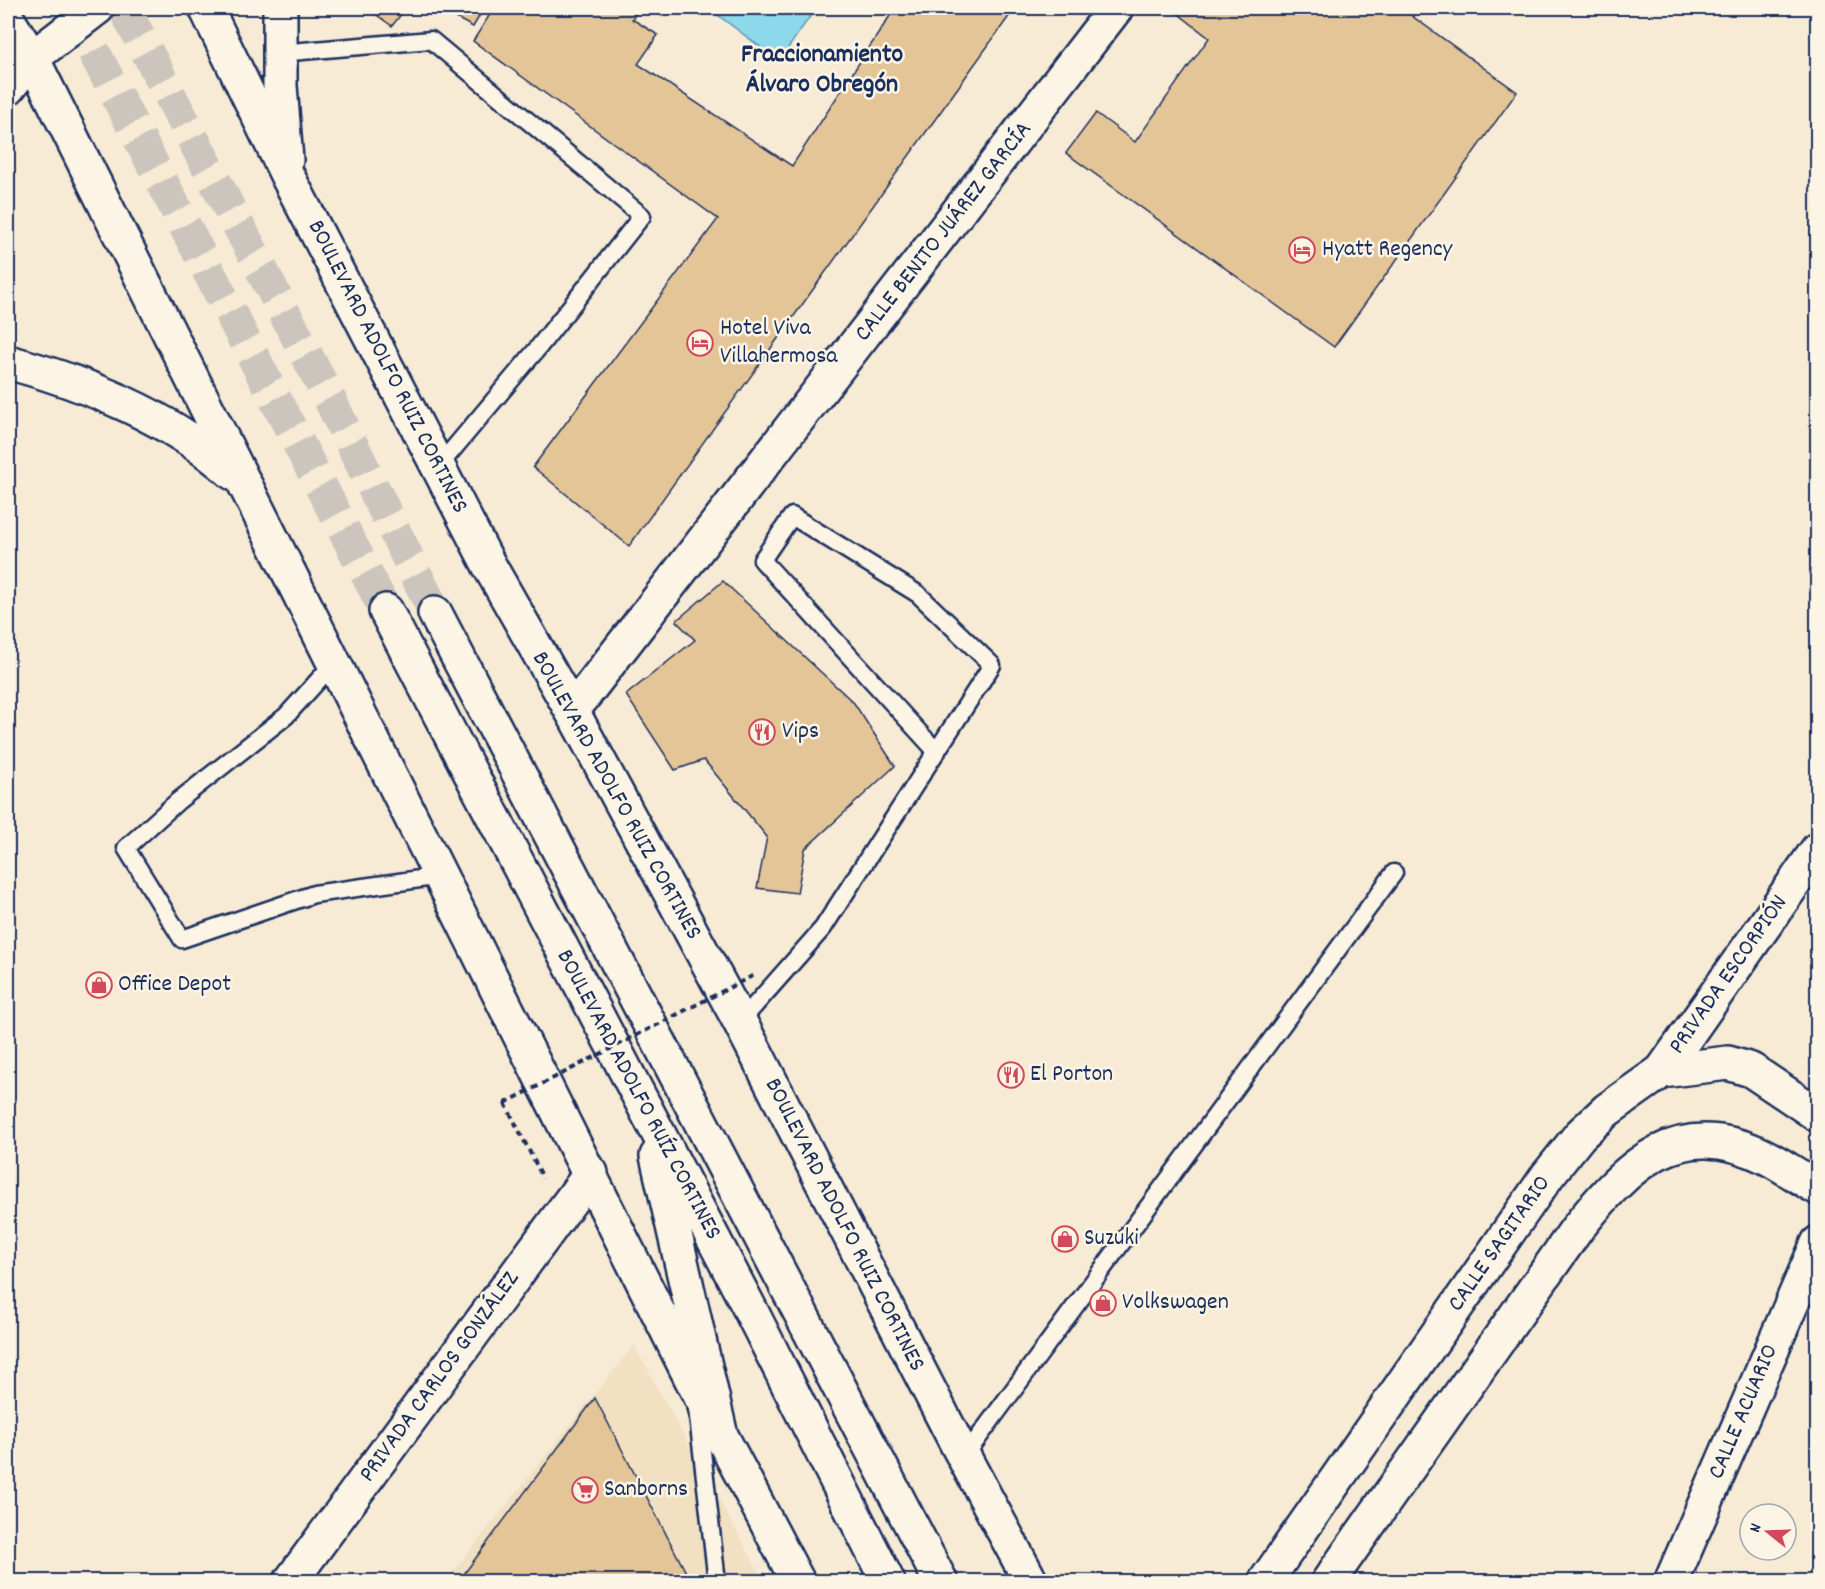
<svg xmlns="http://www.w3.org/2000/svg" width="1825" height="1589" viewBox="0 0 1825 1589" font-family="Dekko,sans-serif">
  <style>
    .built { fill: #f1e0c2 }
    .water { fill: #8cd9ec; stroke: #5f95b3; stroke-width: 1.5 }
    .building { fill: #e4c597; stroke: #1b2f5e; stroke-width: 1.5 }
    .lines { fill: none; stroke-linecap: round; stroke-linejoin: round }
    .highway-tunnel { stroke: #cbc5bd; stroke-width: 33; stroke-dasharray: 33 16; stroke-linecap: butt }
    .lane-casing { stroke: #1b2f5e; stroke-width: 21 }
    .street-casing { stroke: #1b2f5e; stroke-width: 38 }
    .secondary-casing { stroke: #1b2f5e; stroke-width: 38 }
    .primary-casing { stroke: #1b2f5e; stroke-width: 38 }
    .highway-casing { stroke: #1b2f5e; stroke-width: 38 }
    .path { stroke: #1b2f5e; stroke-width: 4; stroke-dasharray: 6 4.5; stroke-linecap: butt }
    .lane { stroke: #fcf5e5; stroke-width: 16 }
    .street { stroke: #fcf5e5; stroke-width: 33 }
    .secondary { stroke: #fcf5e5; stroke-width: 33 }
    .primary { stroke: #fcf5e5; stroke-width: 33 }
    .highway { stroke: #fcf5e5; stroke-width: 33 }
    .path-bridge { stroke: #1b2f5e; stroke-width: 4; stroke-dasharray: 6 4.5; stroke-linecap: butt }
    .labels { text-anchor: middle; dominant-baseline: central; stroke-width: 5; stroke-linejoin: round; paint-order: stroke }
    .street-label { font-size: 24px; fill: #1b2f5e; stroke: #fcf5e5 }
    .poi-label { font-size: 24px; fill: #1b2f5e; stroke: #fcf5e5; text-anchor: start }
    .neighbourhood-label { font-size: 26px; font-weight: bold; fill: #1b2f5e; stroke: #fcf5e5 }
  </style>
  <rect width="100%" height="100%" fill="#f7ebd5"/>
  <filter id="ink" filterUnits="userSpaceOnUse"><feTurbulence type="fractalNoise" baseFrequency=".0167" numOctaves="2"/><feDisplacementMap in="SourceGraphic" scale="12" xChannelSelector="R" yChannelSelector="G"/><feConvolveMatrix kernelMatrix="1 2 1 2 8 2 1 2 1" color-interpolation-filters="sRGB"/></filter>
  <g filter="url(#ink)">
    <path class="built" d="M634,1345L764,1581L445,1582Z"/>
    <path class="water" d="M713,8H816L779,61L711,10Z"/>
    <g class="building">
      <path d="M367,8H406L392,26Z"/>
      <path d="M437,8H484L473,27Z"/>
      <path d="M494,8H640L632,19L658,35L638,64L792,166L895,8H1015L629,546L533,467L718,219L473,41Z"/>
      <path d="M1171,8H1419L1412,16L1517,92L1334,347L1066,153L1096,113L1135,142L1209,38Z"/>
      <path d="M723,581L854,703L895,766L805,849L797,893L757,888L767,837L704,760L675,770L626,695L695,640L676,621Z"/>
      <path d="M595,1398L691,1582H458Z"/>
    </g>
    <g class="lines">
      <g class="highway-tunnel">
        <path d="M71,8L386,611"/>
        <path d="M124,8L326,392L435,613"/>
      </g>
      <g class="lane-casing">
        <g id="lane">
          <path d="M279,53L431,40L642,216L538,348L438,467"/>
          <path d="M333,664L286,716L178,801L126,848L182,939L314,894L441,876"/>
          <path d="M740,1022L823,928L992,665L918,594L792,516L762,560L937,752"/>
          <path d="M697,1408L717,1582"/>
          <path d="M964,1457L1394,873"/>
        </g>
      </g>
      <g class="street-casing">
        <g id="street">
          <path d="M1662,1071L1818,849"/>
          <path d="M290,1582L591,1173"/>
          <path d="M1265,1582L1548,1175L1580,1135L1607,1110L1662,1071L1728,1063L1751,1070L1818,1115"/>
          <path d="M1328,1582L1576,1230C1628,1164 1678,1114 1766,1157C1784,1166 1800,1178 1818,1188"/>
          <path d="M1671,1582L1818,1243"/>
        </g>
      </g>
      <g class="secondary-casing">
        <g id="secondary">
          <path d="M206,8L288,177L490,567L572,711L740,1022L958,1446L1031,1582"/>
          <path d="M280,8V86L286,160"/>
          <path d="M8,20L32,58L694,1384L798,1582"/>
          <path d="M8,362C86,383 172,418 233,473"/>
          <path d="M572,711L1116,8"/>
        </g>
      </g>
      <g class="primary-casing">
        <path id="primary" d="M8,88L32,58L97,8"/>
      </g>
      <g class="highway-casing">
        <g id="highway">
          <path d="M386,611L749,1307L888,1582"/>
          <path d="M435,613L941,1582"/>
          <path d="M657,1156L721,1436"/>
        </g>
      </g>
      <path class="path" d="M505,1103L543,1178"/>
      <use href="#lane" class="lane"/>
      <use href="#street" class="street"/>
      <use href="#secondary" class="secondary"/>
      <use href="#primary" class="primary"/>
      <use href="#highway" class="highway"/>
      <path class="path-bridge" d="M505,1103L756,974"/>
    </g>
  </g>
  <defs>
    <g id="hotel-ring" transform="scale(1.35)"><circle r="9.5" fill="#fcf5e5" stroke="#d1495b" stroke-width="1.5"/><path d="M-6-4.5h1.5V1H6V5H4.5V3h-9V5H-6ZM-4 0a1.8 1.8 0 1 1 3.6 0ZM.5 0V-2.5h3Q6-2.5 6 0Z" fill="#d1495b"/></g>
    <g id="restaurant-ring" transform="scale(1.35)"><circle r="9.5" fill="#fcf5e5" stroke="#d1495b" stroke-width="1.5"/><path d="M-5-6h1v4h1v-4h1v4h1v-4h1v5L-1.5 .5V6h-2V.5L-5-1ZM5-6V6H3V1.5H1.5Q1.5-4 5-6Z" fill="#d1495b"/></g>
    <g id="shop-ring" transform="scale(1.35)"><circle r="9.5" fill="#fcf5e5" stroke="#d1495b" stroke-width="1.5"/><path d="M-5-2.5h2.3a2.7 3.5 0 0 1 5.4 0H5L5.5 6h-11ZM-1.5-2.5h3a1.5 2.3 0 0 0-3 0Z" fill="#d1495b"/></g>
    <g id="supermarket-ring" transform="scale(1.35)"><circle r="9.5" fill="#fcf5e5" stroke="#d1495b" stroke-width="1.5"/><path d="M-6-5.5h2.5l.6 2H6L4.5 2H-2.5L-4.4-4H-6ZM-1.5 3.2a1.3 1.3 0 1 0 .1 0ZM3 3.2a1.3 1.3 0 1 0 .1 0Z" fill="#d1495b"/></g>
  </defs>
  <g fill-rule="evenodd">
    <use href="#hotel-ring" x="1302" y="250"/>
    <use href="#hotel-ring" x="700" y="343"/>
    <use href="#restaurant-ring" x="762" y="732"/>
    <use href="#shop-ring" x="99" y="985"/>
    <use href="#restaurant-ring" x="1011" y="1075"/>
    <use href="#shop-ring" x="1065" y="1239"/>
    <use href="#shop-ring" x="1103" y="1303"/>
    <use href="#supermarket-ring" x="585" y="1490"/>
  </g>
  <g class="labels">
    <g class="street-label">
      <text transform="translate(944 232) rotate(-52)">CALLE BENITO JUÁREZ GARCÍA</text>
      <text transform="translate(387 367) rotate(63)">BOULEVARD ADOLFO RUIZ CORTINES</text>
      <text transform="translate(616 796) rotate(61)">BOULEVARD ADOLFO RUIZ CORTINES</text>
      <text transform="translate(1729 975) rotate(-55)">PRIVADA ESCORPIÓN</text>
      <text transform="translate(638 1095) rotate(62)">BOULEVARD ADOLFO RUÍZ CORTINES</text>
      <text transform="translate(844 1225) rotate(63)">BOULEVARD ADOLFO RUIZ CORTINES</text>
      <text transform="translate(1500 1244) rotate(-55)">CALLE SAGITARIO</text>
      <text transform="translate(440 1377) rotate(-54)">PRIVADA CARLOS GONZÁLEZ</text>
      <text transform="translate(1744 1412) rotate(-67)">CALLE ACUARIO</text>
    </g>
    <g class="poi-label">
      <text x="1322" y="250">Hyatt Regency</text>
      <text x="720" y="329">Hotel Viva<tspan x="720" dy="28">Villahermosa</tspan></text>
      <text x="782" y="732">Vips</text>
      <text x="118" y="985">Office Depot</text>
      <text x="1030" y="1075">El Porton</text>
      <text x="1084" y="1239">Suzuki</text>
      <text x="1122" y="1303">Volkswagen</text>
      <text x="604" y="1490">Sanborns</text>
    </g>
    <g class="neighbourhood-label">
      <text x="822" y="55">Fraccionamiento<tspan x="822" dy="30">Álvaro Obregón</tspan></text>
    </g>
  </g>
  <rect width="1825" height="1589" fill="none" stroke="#fcf5e5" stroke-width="30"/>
  <rect x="15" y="15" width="1795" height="1559" fill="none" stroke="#1b2f5e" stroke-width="2" filter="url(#ink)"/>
  <g transform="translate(1768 1532) rotate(288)"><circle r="28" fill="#fcf5e5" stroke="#a2a6af" stroke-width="1.5"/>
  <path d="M0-4.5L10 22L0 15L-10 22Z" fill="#d1495b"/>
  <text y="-9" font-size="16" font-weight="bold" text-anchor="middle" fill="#1b2f5e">N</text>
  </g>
</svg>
